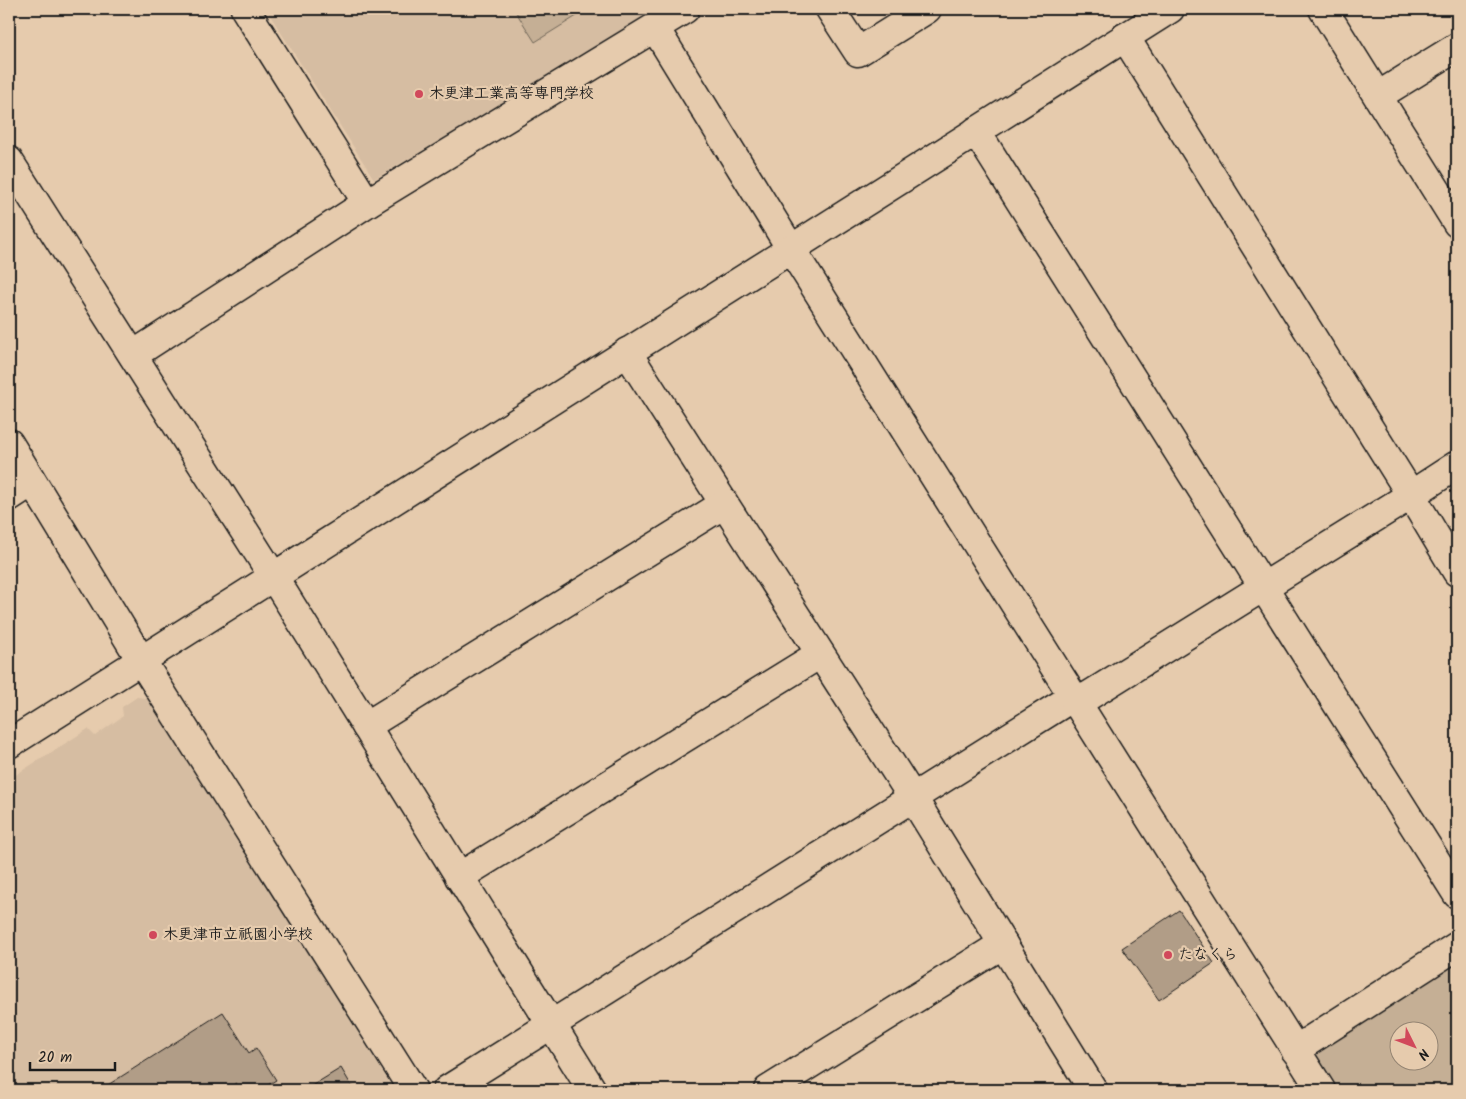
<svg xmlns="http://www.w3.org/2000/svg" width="1466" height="1099" viewBox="0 0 1466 1099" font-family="Kalam,'Klee One',sans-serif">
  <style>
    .built { fill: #d6bda2 }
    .green { fill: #c5af95; stroke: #706658; fill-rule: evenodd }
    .building { fill: #b19d87; stroke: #1c1c1c }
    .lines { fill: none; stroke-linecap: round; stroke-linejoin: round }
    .street-casing { stroke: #1c1c1c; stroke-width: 31 }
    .secondary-casing { stroke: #1c1c1c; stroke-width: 31 }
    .street { stroke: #e6cbad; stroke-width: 28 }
    .secondary { stroke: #e6cbad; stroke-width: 28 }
    .poi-dot { fill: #d1495b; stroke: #e6cbad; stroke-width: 2 }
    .labels { text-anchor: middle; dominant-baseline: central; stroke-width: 4.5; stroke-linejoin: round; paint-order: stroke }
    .poi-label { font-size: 15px; font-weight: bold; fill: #1c1c1c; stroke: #e6cbad; text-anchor: start }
  </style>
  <rect width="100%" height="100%" fill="#e6cbad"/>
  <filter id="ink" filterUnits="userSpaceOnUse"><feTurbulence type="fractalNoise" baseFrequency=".02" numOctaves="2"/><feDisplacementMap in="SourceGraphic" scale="10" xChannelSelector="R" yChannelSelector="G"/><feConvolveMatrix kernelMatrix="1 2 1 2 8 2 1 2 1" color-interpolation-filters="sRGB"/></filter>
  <g filter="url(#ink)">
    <g class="built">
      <path d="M266,9H663L374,179Z"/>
      <path d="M137,697L152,699L394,1090H9V779L88,729L95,736L123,716L122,707Z"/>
    </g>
    <g class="green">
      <path d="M514,9H588L535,42Z"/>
      <path d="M1457,946V1090H1320L1295,1050ZM1398,1032H1428V1062H1398Z"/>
    </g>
    <g class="building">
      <path d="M1179,910L1214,963L1159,1000L1122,948Z"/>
      <path d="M223,1012L249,1053L256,1048L276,1080L260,1090H241L236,1083L226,1090H100Z"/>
      <path d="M341,1068L354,1090H305Z"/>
    </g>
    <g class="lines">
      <g class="street-casing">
        <g id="street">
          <path d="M245,9L367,203"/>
          <path d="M830,9L858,52L927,9"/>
          <path d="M1323,9L1457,223"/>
          <path d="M655,28L791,249"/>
          <path d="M1125,37L1411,495L1457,572"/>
          <path d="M1378,96L1457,47"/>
          <path d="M976,131L1457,894"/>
          <path d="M627,352L913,798L1093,1090"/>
          <path d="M133,355L367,203L685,9"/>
          <path d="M9,443L141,660L413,1090"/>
          <path d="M9,497L32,482"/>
          <path d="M273,576L592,1090"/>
          <path d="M1077,703L1411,495L1457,465"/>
          <path d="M366,726L724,504"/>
          <path d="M459,877L820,654"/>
          <path d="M1295,1050L1457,946"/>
          <path d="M447,1090L1073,697"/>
          <path d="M768,1090L1003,944"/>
        </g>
      </g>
      <g class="secondary-casing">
        <g id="secondary">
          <path d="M9,161L273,576"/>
          <path d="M791,249L1321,1090"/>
          <path d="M9,744L1170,9"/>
        </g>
      </g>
      <use href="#street" class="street"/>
      <use href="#secondary" class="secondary"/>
    </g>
  </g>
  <g class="poi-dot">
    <circle cx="419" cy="94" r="5"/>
    <circle cx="153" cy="935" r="5"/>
    <circle cx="1168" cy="955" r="5"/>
  </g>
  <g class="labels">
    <g class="poi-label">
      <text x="429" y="94">木更津工業高等専門学校</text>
      <text x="163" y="935">木更津市立祇園小学校</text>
      <text x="1178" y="955">たなくら</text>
    </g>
  </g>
  <rect width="1466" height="1099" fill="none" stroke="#e6cbad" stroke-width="30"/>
  <rect x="15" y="15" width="1436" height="1069" fill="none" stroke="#1c1c1c" stroke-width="2" filter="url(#ink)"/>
  <g transform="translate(1414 1046) rotate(132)"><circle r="24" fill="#e6cbad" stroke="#958573"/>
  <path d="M0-4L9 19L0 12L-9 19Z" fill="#d1495b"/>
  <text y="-8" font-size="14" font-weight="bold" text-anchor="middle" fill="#1c1c1c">N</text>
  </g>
  <path d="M30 1062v8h85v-8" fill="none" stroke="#1c1c1c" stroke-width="2.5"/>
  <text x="38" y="1062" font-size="15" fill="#1c1c1c" stroke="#e6cbad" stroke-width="4" paint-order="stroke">20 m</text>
</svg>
